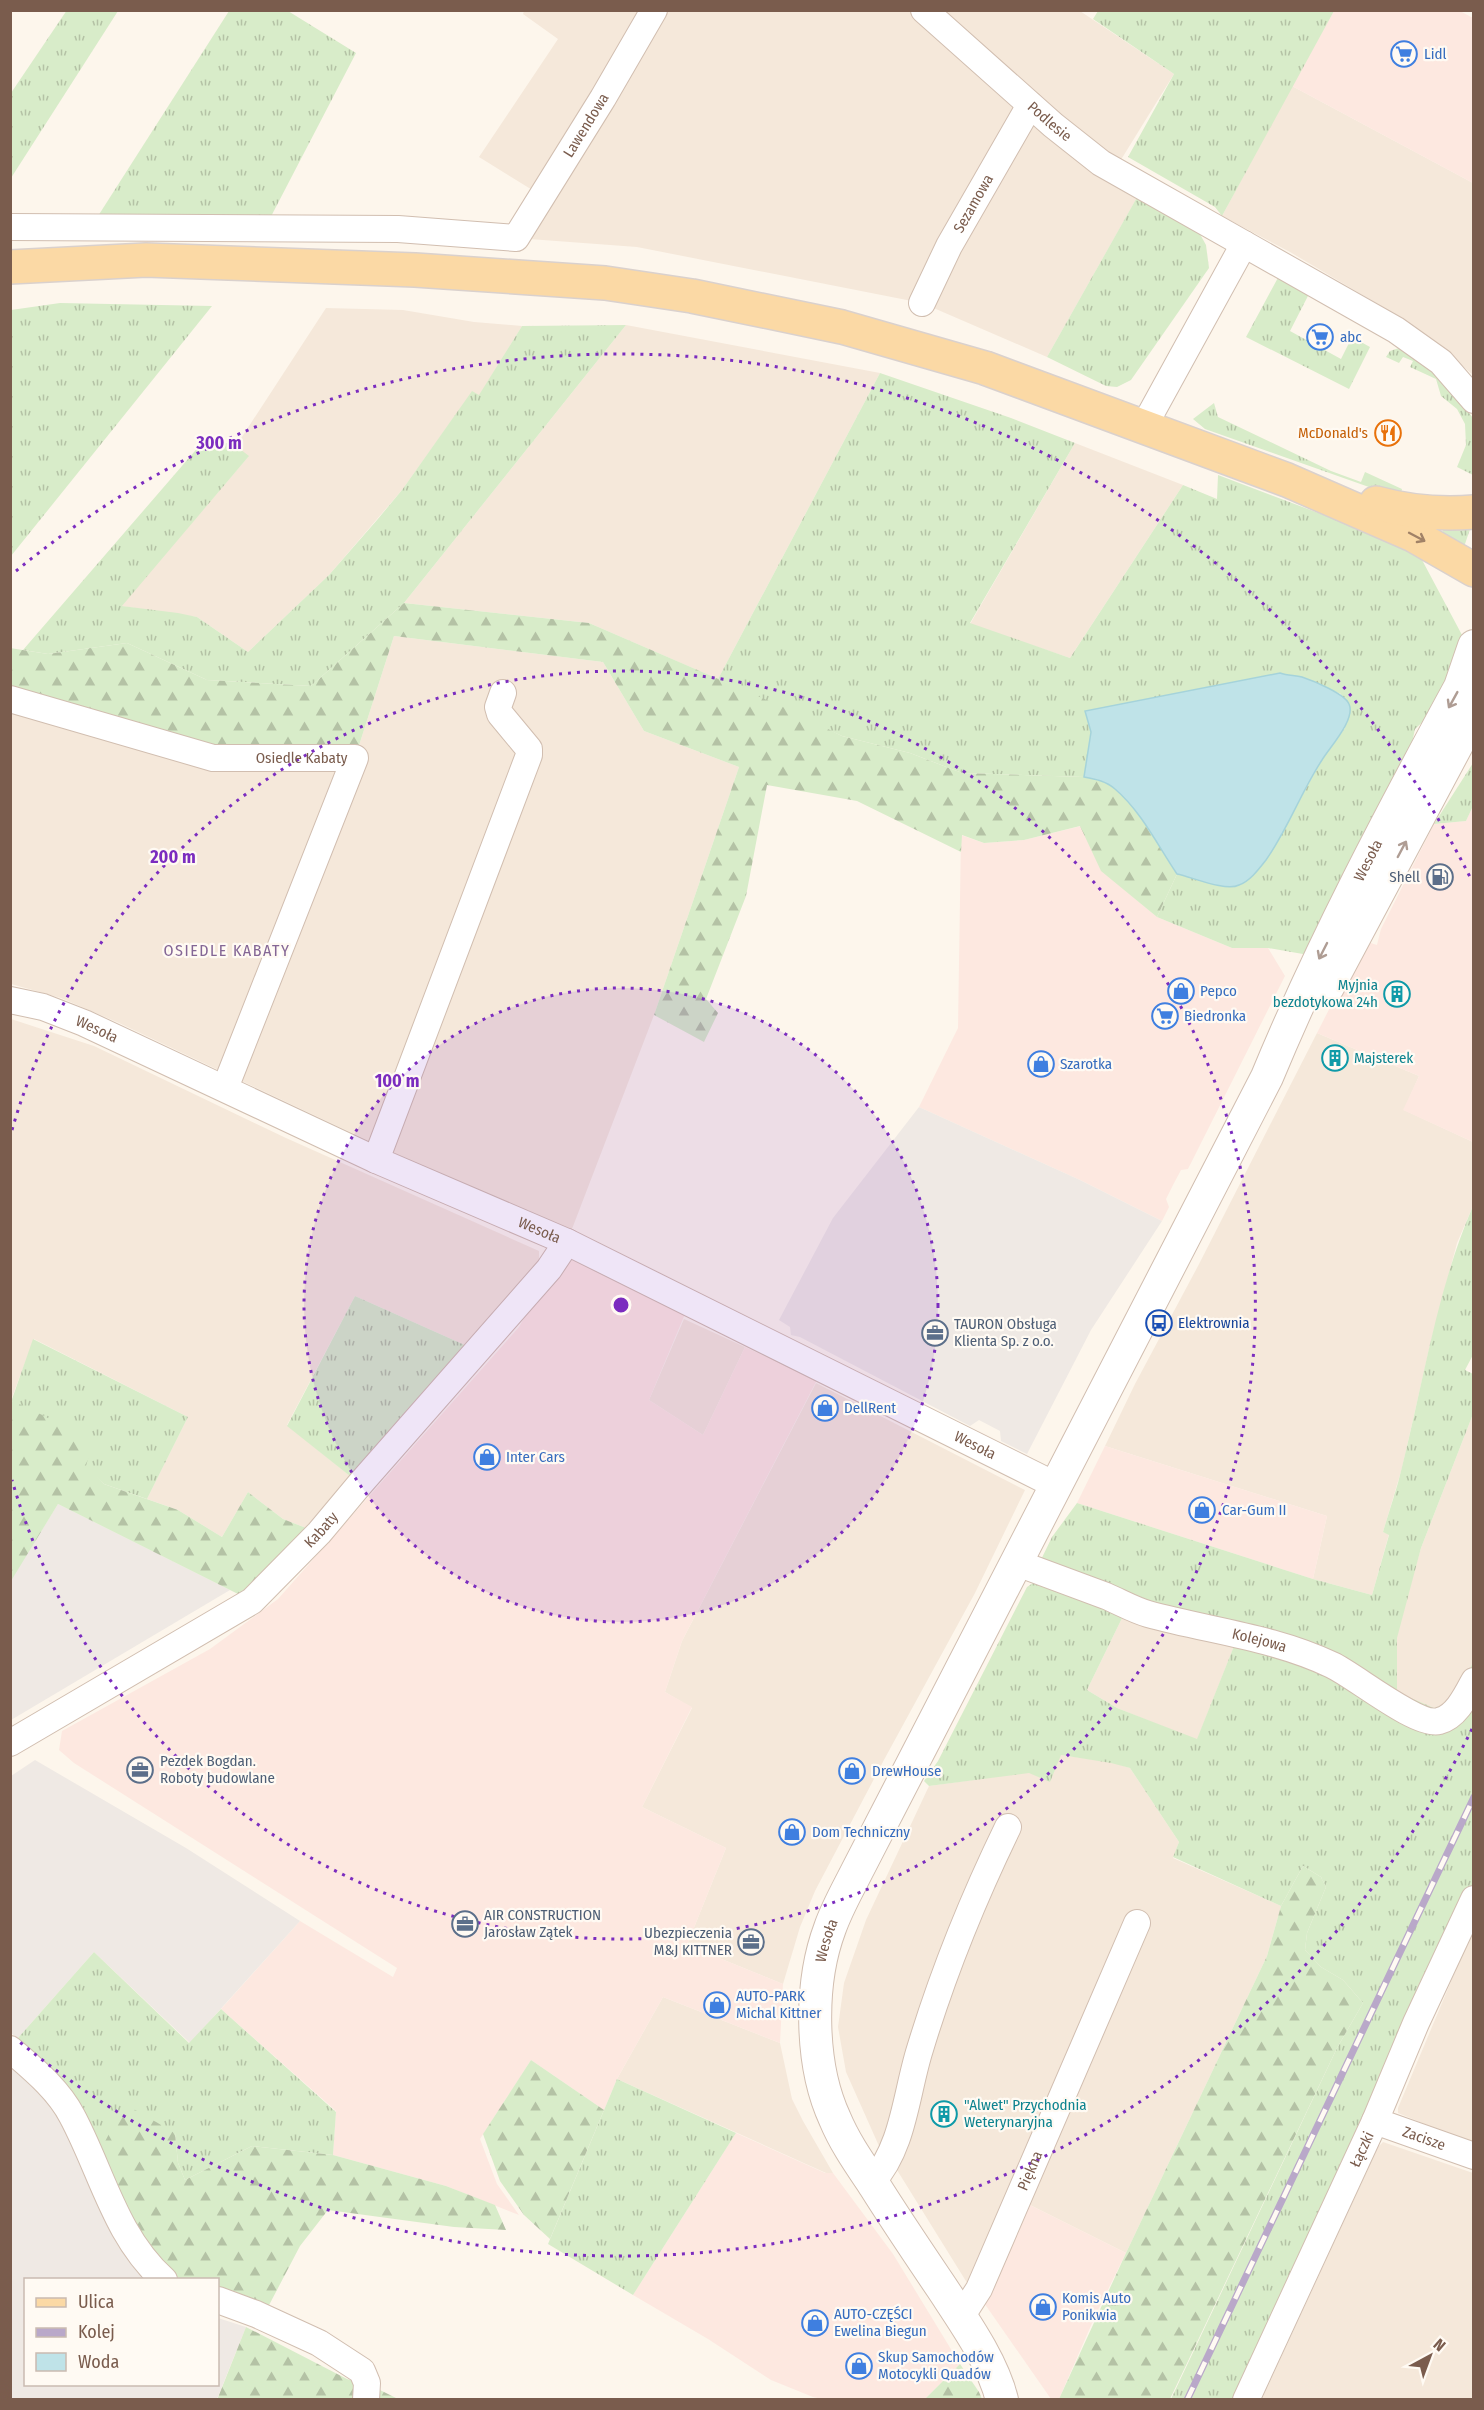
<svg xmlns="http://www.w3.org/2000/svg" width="1484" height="2410" viewBox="0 0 1484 2410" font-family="'Fira Sans Condensed',sans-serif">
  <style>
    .residential { fill: #f5e8da }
    .commercial { fill: #fde8e0 }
    .industrial { fill: #efe9e4 }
    .grass { fill: url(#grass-tufts) }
    .forest { fill: url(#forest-firs) }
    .water { fill: #bfe3e8; stroke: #a5d3da; stroke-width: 1.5 }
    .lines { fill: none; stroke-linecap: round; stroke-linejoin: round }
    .minor-casing { stroke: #d1beb0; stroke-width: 28 }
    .tertiary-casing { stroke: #d1beb0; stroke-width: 34 }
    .primary-casing { stroke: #dad1cd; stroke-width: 36 }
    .minor { stroke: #fff; stroke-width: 26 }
    .tertiary { stroke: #fff; stroke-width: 32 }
    .primary { stroke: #fbd9a5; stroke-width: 33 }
    .rail-casing { stroke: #b9a8c9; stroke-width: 7 }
    .rail { stroke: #fffaf3; stroke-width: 4.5; stroke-dasharray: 14; stroke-linecap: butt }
    .oneway { stroke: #a18267 }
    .oneway2 { stroke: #af9d94 }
    .ring { fill: none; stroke: #7b2cbf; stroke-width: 3; stroke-dasharray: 3 6 }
    .labels { text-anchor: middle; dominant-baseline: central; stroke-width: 4.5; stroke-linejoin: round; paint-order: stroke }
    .shop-label { font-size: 15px; fill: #366cbe; stroke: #fffaf3; text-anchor: start }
    .street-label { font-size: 15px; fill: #7a5c4d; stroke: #fffaf3 }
    .food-label { font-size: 15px; fill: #c56008; stroke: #fffaf3; text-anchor: end }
    .service-label { font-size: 15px; fill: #4e5e75; stroke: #fffaf3; text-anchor: start }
    .culture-label { font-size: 15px; fill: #0d838f; stroke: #fffaf3; text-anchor: start }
    .transit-label { font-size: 15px; fill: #164399; stroke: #fffaf3; text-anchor: start }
    .neighbourhood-label { font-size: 16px; letter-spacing: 1.5px; fill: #846695; stroke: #fffaf3 }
    .centre { fill: #7b2cbf; stroke: #fffaf3; stroke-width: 3 }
    .ring-label { font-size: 18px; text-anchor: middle; font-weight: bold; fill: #7b2cbf; stroke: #fffaf3; stroke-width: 4.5; stroke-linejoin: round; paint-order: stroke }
  </style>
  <defs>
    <pattern id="grass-tufts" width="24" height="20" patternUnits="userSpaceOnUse" patternTransform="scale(1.5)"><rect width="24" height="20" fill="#d8ecc9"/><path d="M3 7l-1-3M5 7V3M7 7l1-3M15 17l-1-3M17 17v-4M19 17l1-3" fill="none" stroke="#b4c2a5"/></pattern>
    <pattern id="forest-firs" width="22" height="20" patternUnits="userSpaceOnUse" patternTransform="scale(1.5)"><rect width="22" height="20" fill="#d8ecc9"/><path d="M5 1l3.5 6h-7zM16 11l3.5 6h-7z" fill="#b4c2a5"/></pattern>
  </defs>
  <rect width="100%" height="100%" fill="#fdf6ec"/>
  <g class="residential">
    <path d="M524,11H1080L1174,74L1114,171L1143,187L1047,357L922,303L637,247L516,238L542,196L479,157L558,39L523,14Z"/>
    <path d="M1292,86L1473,183V375L1428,336L1398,316L1290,252L1222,216Z"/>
    <path d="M326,308L403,310L474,322L522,326L479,396L472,392L402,490L329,575L248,652L197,617L121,606L248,457L236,446Z"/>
    <path d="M626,325L880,373L718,679L589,623L404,603Z"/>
    <path d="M1075,443L1183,485L1070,658L970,624Z"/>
    <path d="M394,636L603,662L644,731L739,767L654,1015L567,1242L388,1150L119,1023L61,998L11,984L10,699L355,758Z"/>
    <path d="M11,1019L94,1046L286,1138L539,1251V1262L467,1346L355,1296L287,1425L360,1484L319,1533L283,1519L248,1492L222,1537L178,1510L147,1499L188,1417L34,1339L11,1400Z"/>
    <path d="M1317,1033L1419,1076L1404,1110L1473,1142V1206L1457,1243L1430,1345L1402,1468L1383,1532L1389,1534L1372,1595L1313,1579L1327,1516L1105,1446L1135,1384L1198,1266Z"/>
    <path d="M684,1319L745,1347L703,1435L649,1400Z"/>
    <path d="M816,1383L1025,1490L975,1593L885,1758L815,1891L800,1927L783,1984L687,1945L726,1848L642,1807L692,1708L665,1692L682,1641Z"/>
    <path d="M1473,1414V1662L1463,1684L1447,1705L1434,1708L1397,1693V1631L1421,1548Z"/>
    <path d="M1125,1612L1236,1641L1197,1740L1117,1708L1087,1690Z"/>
    <path d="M1061,1755L1111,1762L1130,1768L1179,1842L1173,1858L1281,1906L1267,1956L1126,2253L1026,2203L969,2286L897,2170L925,2065L883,2155L846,2072L838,2027L844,1983L866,1920L929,1786L1029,1772Z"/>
    <path d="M1473,1929V2144L1398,2113V2108Z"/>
    <path d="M663,1997L780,2043L792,2099L803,2121L833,2173H826L617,2079Z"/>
    <path d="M1383,2142L1473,2173V2399H1262L1378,2147Z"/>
  </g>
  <g class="commercial">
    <path d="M1334,11H1460L1473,18V183L1292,86Z"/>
    <path d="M1473,806V1142L1403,1110L1419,1076L1317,1033L1364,941L1377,945L1381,929L1434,824L1466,821Z"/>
    <path d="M1081,826L1101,870L1157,917L1232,948H1268L1285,976L1188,1169L1181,1170L1173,1185L1166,1199L1169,1207L1162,1221L1080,1180L919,1107L958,1028L961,835L984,843L1024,840Z"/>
    <path d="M567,1242L685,1314L649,1400L703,1435L745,1347L817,1380L682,1641L665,1692L692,1707L642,1807L726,1848L687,1945L783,1984L780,2043L663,1997L617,2079L604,2110L531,2060L480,2139L497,2184L519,2215L446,2186L333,2155L336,2111L221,2009L300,1921L393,1977L397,1968L74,1763L59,1750L62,1731L210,1649L278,1599L519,1327Z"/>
    <path d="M1105,1446L1327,1516L1313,1579L1077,1503Z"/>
    <path d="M736,2133L825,2173H833L893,2254L960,2364L925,2399H822L813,2397L771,2380L708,2339L633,2295Z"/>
    <path d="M1026,2203L1126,2253L1096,2314L1059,2399H1051L982,2300Z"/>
  </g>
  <g class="industrial">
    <path d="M919,1107L1080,1180L1162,1221L1091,1330L1027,1454L1001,1441L1000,1431L979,1420L970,1426L800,1337L791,1335L790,1327L779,1320L833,1218Z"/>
    <path d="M58,1504L230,1590L11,1720L10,1581Z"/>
    <path d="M35,1760L186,1848L300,1921L190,2043L94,1952L18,2038L11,2033V1776Z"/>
    <path d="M10,2059L41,2085L144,2279L26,2280V2384H218V2318L246,2327L217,2399H11Z"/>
  </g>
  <g class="grass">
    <path d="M67,10L118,11L11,178V93Z"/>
    <path d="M229,11H288L356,53L265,228L91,227Z"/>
    <path d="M1098,11H1334L1222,216L1215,207L1128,157L1174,74L1093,19Z"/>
    <path d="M1140,192L1195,225L1206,245L1209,268L1131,380L1117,387L1106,386L1047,357Z"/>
    <path d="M1280,274L1310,292L1290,331L1341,359L1352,337L1370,347L1349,389L1246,337Z"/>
    <path d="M60,303L212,306L11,556V310Z"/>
    <path d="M626,325L404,603L311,686L207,680L127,643L48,654L23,650L207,437L236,446L249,456L122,606L178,613L197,617L248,652L329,575L377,520L402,490L472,391L479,395L522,326Z"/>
    <path d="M1402,347L1440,376L1473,418V475L1457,467L1466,445L1465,424L1457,409L1441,396L1436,379L1410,367L1413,361L1403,357L1399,363L1386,357L1390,351Z"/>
    <path d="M880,373L1011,418L1075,443L970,623L1070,658L1183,485L1217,499L1218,475L1382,537L1421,558L1462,635L1473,639L1460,687L1415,729L1399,804L1320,957L1268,948H1232L1157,917L1177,874L1198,878L1289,820L1321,761L1345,728L1341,694L1301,677H1290L1280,673L1085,711L1091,732L1084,777L962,773L910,753L842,736L718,679Z"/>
    <path d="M1214,403L1218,417L1331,471L1361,482L1365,472L1402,489L1400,498L1205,429L1193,419Z"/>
    <path d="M1445,522L1471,526L1462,553L1441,538Z"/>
    <path d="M1473,763V806L1466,821L1434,824Z"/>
    <path d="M1473,1206L1474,1353L1465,1370L1473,1374V1414L1421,1548L1397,1638V1692L1434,1708L1447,1705L1463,1684L1473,1662V1903L1243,2399H1171L1337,2048L1363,2003L1343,1980L1321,1967L1305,1950L1307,1933L1326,1887L1321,1877L1303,1866L1281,1906L1173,1857L1179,1842L1130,1768L1111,1763L1061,1755L1050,1782L1029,1773L929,1786L924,1781L938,1761L1027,1587L1033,1583L1044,1582L1125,1612L1087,1690L1117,1708L1197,1739L1236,1641L1036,1570L1052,1537L1077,1503L1313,1579L1372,1595L1389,1535L1383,1532C1389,1511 1397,1489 1402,1467C1424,1379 1437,1289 1473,1206Z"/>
    <path d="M355,1296L467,1346L360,1484L287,1426Z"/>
    <path d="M33,1339L188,1417L147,1499L104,1484L12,1401L11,1402Z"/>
    <path d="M94,1952L189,2043L221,2009L336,2112L333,2155L252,2146L185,2180L178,2163L175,2133L101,2149L71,2090L18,2038Z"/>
    <path d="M617,2079L736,2133L633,2295L548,2244Z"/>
  </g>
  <g class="forest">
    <path d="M404,603L589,623L790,710L842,736L910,753L962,773L1084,777C1095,779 1106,781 1115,789C1141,811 1158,846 1177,874L1157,917L1101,871L1080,826L1024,840L984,843L962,835L961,852L857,801L767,785L746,896L706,999L718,1013L704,1042L654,1015L739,767L644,731L603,662L394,636L355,758H213L11,699L10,648L48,654L127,643L207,680L311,686Z"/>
    <path d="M12,1401C40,1413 68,1427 91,1448L86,1466L104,1484L178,1510L222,1537L248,1492L283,1519L319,1533L252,1601L58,1504L11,1581Z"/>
    <path d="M1303,1866L1321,1877L1326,1887L1307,1933L1305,1950L1321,1967L1343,1980L1363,2003L1337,2048L1170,2399H1059L1126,2253L1267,1956L1281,1906Z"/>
    <path d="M531,2060L604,2110L550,2239L524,2215L500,2181L483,2134Z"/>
    <path d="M125,2104L175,2133L178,2163L185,2180L252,2146L333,2155L446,2186L495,2205L506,2230L454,2227L328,2210L300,2246L267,2309L218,2290V2280C204,2279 183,2283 171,2275C141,2255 116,2183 101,2149Z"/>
    <path d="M246,2327L347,2379L376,2388L398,2399L217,2400Z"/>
    <path d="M960,2364L979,2392L982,2399H925Z"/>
  </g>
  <path class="water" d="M1280,673C1288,676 1295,675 1302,677C1314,681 1345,694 1349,704C1356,719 1330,747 1322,760C1301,792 1288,829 1266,860C1259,869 1250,881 1239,885C1226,892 1192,877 1177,874C1158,846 1141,811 1115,789C1106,781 1095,779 1084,777L1091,732L1085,711Z"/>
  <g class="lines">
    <g class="minor-casing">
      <g id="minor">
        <path id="s1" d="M924,10L1053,125L1101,163L1396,330L1441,362L1474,400"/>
        <path id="s2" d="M10,227L398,229L516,238L603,98L654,10"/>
        <path id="s3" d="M922,303L949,246L1030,105"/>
        <path d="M1144,426L1244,244"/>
        <path id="s4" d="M10,699L213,758H355L225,1088"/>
        <path id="s5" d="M10,1000L43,1007L84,1023L376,1160L567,1242L1057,1486"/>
        <path d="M376,1160L529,755V749L500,714L498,707L503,693"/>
        <path id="s6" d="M1017,1563C1047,1574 1077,1585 1106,1596C1120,1602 1134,1610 1148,1614C1210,1631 1273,1637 1332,1665C1354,1675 1417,1727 1439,1721C1456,1717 1466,1696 1474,1681"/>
        <path id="s7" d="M10,1743L252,1601L319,1533L360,1484L549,1269L567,1242"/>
        <path d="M10,2049C33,2069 58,2089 72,2116C102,2172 115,2236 164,2280"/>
        <path id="s8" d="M1375,2121L1474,2156"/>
        <path d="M872,2182C904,2147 906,2093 920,2049C943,1973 973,1899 1008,1827"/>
        <path d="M218,2300L256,2314L319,2343L362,2371L367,2383L366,2400"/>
        <path id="s9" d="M961,2317L979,2289L1137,1923"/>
        <path id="s10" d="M1246,2400L1375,2121L1416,2023L1474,1899"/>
      </g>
    </g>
    <g class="tertiary-casing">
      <g id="tertiary">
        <path d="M1328,987L1474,713"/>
        <path id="s11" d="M1002,2400C993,2362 963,2320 942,2288C919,2254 896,2220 874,2185C860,2164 845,2143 835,2119C810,2065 809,1984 830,1928C837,1908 848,1889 857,1871L1267,1077C1322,944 1391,814 1460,687L1474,646"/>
      </g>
    </g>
    <g class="primary-casing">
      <g id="primary">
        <path d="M10,267L146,260L415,270L605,283L692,296L842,327L985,368L1287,480L1413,535L1474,570"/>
        <path d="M1376,503C1409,512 1439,515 1474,512"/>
      </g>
    </g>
    <use href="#minor" class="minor"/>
    <use href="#tertiary" class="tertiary"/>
    <use href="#primary" class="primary"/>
    <g class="rail-casing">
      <path id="rail" d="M1187,2400L1474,1797"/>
    </g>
    <use href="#rail" class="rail"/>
  </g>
  <defs><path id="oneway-shaft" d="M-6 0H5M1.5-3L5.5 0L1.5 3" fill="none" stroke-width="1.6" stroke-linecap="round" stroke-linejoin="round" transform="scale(1.5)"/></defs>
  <use class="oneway" href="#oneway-shaft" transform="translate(1417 537) rotate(28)"/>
  <g class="oneway2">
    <use href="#oneway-shaft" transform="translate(1453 700) rotate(119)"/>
    <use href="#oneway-shaft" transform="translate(1402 849) rotate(-62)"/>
    <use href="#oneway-shaft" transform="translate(1323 951) rotate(117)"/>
  </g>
  <circle cx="621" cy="1305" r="317" fill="#7b2cbf" fill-opacity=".12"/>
  <g class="ring">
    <circle cx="621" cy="1305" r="317"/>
    <path d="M12 1130A634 634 0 1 1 12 1480"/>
    <path d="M1472 1729A951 951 0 0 1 16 2039M16 571A951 951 0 0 1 1472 881"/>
  </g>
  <defs>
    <g id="supermarket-ring" transform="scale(1.35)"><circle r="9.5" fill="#fffaf3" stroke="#3f7fe0" stroke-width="1.5"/><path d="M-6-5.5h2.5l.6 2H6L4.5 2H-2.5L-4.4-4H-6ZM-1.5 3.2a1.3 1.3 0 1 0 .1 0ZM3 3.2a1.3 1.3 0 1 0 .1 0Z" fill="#3f7fe0"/></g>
    <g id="restaurant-ring" transform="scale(1.35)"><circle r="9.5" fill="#fffaf3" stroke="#e8710a" stroke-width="1.5"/><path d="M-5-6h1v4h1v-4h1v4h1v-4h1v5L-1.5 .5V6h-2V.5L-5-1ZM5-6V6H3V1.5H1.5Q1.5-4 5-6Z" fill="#e8710a"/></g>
    <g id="fuel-ring" transform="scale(1.35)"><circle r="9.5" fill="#fffaf3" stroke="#5c6f8a" stroke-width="1.5"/><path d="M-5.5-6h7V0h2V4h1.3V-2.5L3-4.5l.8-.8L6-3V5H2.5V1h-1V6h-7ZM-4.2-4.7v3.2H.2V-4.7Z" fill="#5c6f8a"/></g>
    <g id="shop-ring" transform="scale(1.35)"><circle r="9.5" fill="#fffaf3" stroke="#3f7fe0" stroke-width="1.5"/><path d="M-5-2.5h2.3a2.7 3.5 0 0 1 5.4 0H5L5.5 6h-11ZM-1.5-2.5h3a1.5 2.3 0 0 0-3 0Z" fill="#3f7fe0"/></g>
    <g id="building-ring" transform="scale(1.35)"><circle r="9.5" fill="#fffaf3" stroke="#0f9aa8" stroke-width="1.5"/><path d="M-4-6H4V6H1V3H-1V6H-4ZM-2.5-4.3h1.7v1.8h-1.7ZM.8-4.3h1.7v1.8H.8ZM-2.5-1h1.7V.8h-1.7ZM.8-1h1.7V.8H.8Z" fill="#0f9aa8"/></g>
    <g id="bus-ring" transform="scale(1.35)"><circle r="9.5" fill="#fffaf3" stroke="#1a4fb4" stroke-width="1.5"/><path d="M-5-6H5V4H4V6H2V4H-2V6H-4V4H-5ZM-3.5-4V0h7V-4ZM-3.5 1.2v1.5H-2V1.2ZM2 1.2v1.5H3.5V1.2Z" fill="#1a4fb4"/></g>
    <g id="office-ring" transform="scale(1.35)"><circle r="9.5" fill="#fffaf3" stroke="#5c6f8a" stroke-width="1.5"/><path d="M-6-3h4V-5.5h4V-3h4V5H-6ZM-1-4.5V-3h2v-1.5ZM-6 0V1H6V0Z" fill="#5c6f8a"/></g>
  </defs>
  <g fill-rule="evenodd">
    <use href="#supermarket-ring" x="1404" y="54"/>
    <use href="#supermarket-ring" x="1320" y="337"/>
    <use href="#restaurant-ring" x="1388" y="433"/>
    <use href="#fuel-ring" x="1440" y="877"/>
    <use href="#shop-ring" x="1181" y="991"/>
    <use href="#building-ring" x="1397" y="994"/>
    <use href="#supermarket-ring" x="1165" y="1016"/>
    <use href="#building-ring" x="1335" y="1058"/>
    <use href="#shop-ring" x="1041" y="1064"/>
    <use href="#bus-ring" x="1159" y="1323"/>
    <use href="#office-ring" x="935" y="1333"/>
    <use href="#shop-ring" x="825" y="1408"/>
    <use href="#shop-ring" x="487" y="1457"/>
    <use href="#shop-ring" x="1202" y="1510"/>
    <use href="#office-ring" x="140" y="1770"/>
    <use href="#shop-ring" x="852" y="1771"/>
    <use href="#shop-ring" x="792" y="1832"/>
    <use href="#office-ring" x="465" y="1924"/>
    <use href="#office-ring" x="751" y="1942"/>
    <use href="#shop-ring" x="717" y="2005"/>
    <use href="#building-ring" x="944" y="2114"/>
    <use href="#shop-ring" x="1043" y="2307"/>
    <use href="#shop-ring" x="815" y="2323"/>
    <use href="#shop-ring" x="859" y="2366"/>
  </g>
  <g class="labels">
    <g class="shop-label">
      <text x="1424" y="54">Lidl</text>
      <text x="1340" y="337">abc</text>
      <text x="1200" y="991">Pepco</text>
      <text x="1184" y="1016">Biedronka</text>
      <text x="1060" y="1064">Szarotka</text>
      <text x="844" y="1408">DellRent</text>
      <text x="506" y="1457">Inter Cars</text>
      <text x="1222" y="1510">Car-Gum II</text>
      <text x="872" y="1771">DrewHouse</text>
      <text x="812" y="1832">Dom Techniczny</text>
      <text x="736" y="1996">AUTO-PARK<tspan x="736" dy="17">Michal Kittner</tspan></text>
      <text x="1062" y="2298">Komis Auto<tspan x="1062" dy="17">Ponikwia</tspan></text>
      <text x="834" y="2314">AUTO-CZĘŚCI<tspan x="834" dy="17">Ewelina Biegun</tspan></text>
      <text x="878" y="2357">Skup Samochodów<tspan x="878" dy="17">Motocykli Quadów</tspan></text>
    </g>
    <g class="street-label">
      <text stroke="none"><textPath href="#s1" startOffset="168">Podlesie</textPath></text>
      <text stroke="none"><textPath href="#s2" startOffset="639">Lawendowa</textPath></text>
      <text stroke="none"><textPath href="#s3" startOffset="112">Sezamowa</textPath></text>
      <text stroke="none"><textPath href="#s4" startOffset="300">Osiedle Kabaty</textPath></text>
      <text stroke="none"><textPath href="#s11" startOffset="1719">Wesoła</textPath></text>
      <text stroke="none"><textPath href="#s5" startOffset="92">Wesoła</textPath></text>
      <text stroke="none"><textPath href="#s5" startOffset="578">Wesoła</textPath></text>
      <text stroke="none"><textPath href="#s5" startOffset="1064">Wesoła</textPath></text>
      <text stroke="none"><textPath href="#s7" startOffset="380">Kabaty</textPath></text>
      <text stroke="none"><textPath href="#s6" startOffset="255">Kolejowa</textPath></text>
      <text stroke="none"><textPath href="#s11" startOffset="510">Wesoła</textPath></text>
      <text stroke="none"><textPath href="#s8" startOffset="52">Zacisze</textPath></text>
      <text stroke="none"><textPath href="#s10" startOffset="276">Łączki</textPath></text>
      <text stroke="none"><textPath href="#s9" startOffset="162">Piękna</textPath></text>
    </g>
    <g class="food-label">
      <text x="1368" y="433">McDonald's</text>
    </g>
    <g class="service-label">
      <text x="1420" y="877" text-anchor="end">Shell</text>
      <text x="954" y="1324">TAURON Obsługa<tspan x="954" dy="17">Klienta Sp. z o.o.</tspan></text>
      <text x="160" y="1761">Pezdek Bogdan.<tspan x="160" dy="17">Roboty budowlane</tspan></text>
      <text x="484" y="1915">AIR CONSTRUCTION<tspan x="484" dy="17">Jarosław Zątek</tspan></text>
      <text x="732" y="1933" text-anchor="end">Ubezpieczenia<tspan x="732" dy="17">M&amp;J KITTNER</tspan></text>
    </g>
    <g class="culture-label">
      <text x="1378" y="985" text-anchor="end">Myjnia<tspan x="1378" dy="17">bezdotykowa 24h</tspan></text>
      <text x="1354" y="1058">Majsterek</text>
      <text x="964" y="2105">"Alwet" Przychodnia<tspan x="964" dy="17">Weterynaryjna</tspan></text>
    </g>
    <g class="transit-label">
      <text x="1178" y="1323">Elektrownia</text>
    </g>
    <g class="neighbourhood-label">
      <text x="227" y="950">OSIEDLE KABATY</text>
    </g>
  </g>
  <circle cx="621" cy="1305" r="9" class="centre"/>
  <g class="ring-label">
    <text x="219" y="449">300 m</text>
    <text x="173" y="863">200 m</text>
    <text x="397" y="1087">100 m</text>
  </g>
  <rect width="1484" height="2410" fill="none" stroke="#7a5c4d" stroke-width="24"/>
  <rect x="24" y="2278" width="195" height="108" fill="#fffaf3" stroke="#cabbb1" stroke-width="1.5"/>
  <rect x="36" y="2298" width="30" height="9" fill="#fbd9a5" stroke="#cabbb1" stroke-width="1.5"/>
  <text x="78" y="2308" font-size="18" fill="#7a5c4d">Ulica</text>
  <rect x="36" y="2328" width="30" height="9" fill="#b9a8c9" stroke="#cabbb1" stroke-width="1.5"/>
  <text x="78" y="2338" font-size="18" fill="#7a5c4d">Kolej</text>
  <rect x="36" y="2353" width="30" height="18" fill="#bfe3e8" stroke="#cabbb1" stroke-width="1.5"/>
  <text x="78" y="2368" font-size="18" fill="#7a5c4d">Woda</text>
  <g transform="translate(1430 2356) rotate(41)" stroke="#fffaf3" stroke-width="4.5" paint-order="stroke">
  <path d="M0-4.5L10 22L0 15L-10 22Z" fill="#7a5c4d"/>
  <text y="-9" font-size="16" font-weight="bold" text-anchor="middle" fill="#7a5c4d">N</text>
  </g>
</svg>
